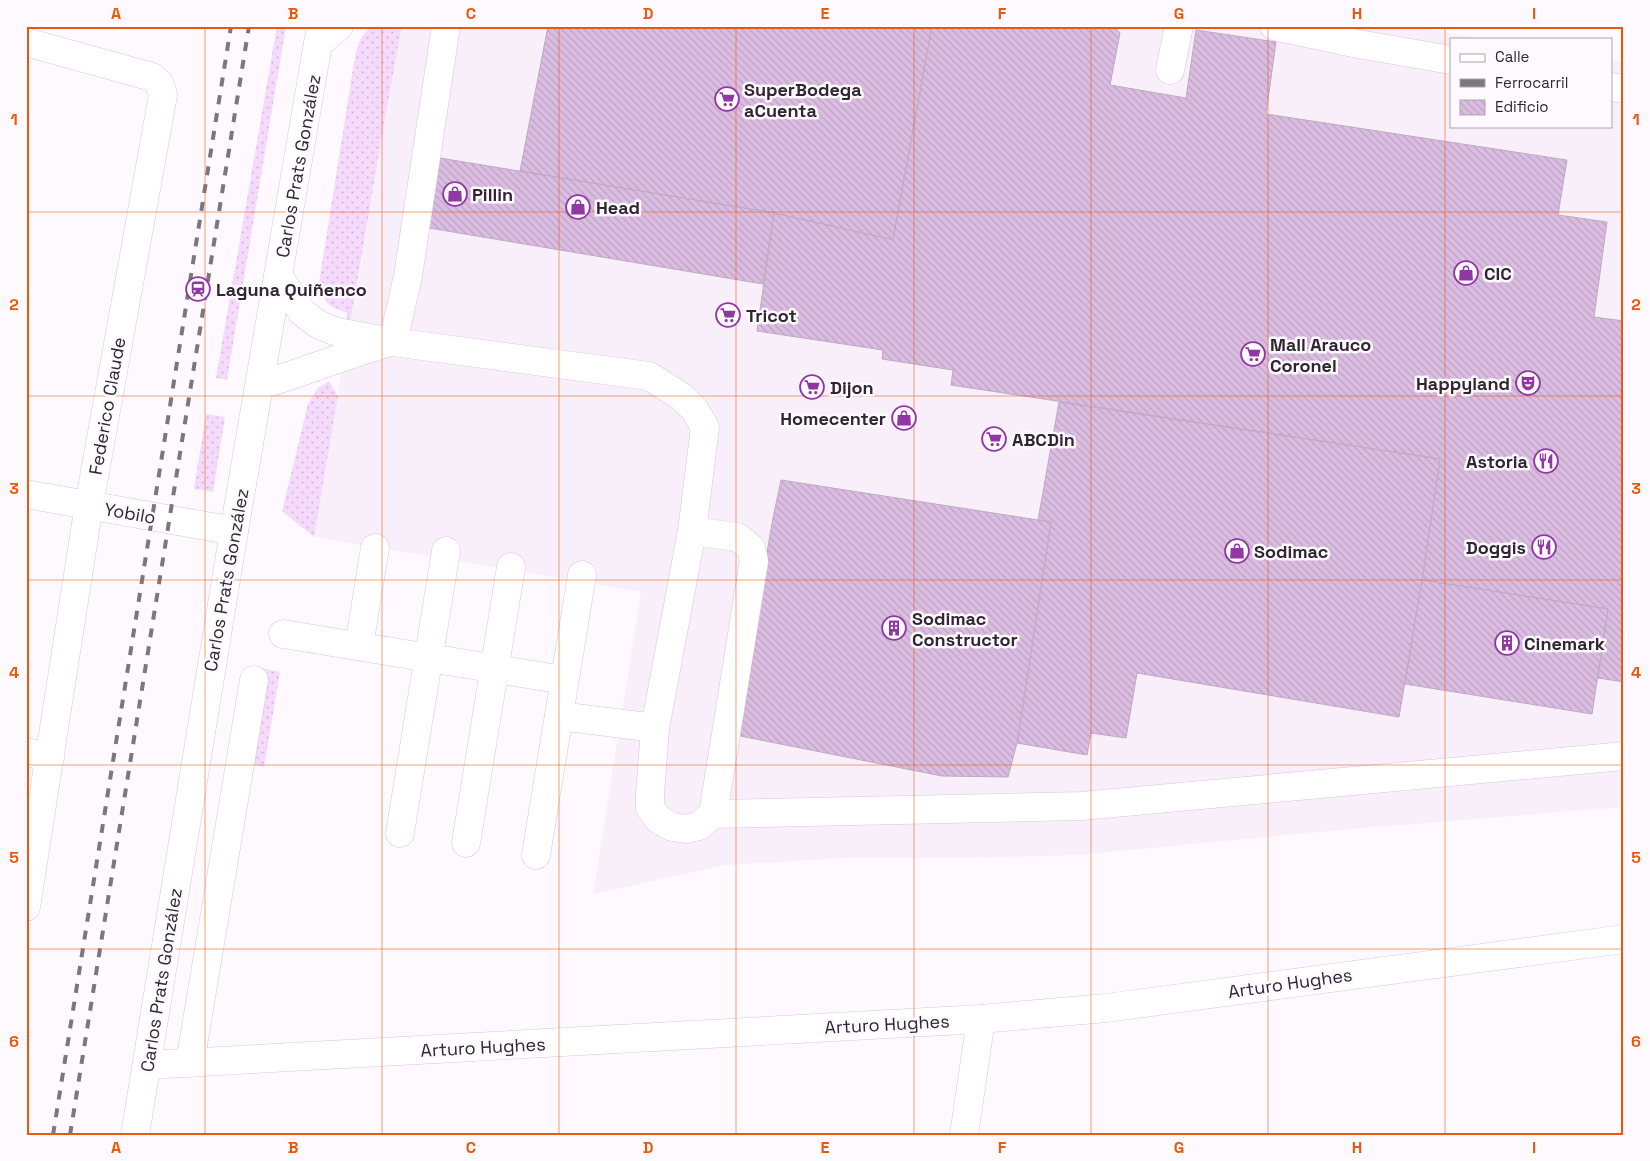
<svg xmlns="http://www.w3.org/2000/svg" width="1650" height="1161" viewBox="0 0 1650 1161" font-family="'Space Grotesk',sans-serif">
  <style>
    .built { fill: #f9effb }
    .grass { fill: url(#grass-dots) }
    .building { fill: url(#building-back-hatch); stroke: #bdaac1 }
    .lines { fill: none; stroke-linecap: round; stroke-linejoin: round }
    .minor-casing { stroke: #d8c5dd; stroke-width: 29 }
    .major-casing { stroke: #d8c5dd; stroke-width: 29 }
    .minor { stroke: #fff; stroke-width: 28 }
    .major { stroke: #fff; stroke-width: 28 }
    .rail { stroke: #7c767e; stroke-width: 4; stroke-dasharray: 9 9; stroke-linecap: butt }
    .grid { fill: none; stroke: #e8590c; stroke-width: 1; stroke-opacity: 0.55 }
    .labels { text-anchor: middle; dominant-baseline: central; stroke-width: 5; stroke-linejoin: round; paint-order: stroke }
    .poi-label { font-size: 18px; font-weight: bold; fill: #2e2730; stroke: #fdf9fe; text-anchor: start }
    .street-label { font-size: 18px; fill: #2e2730; stroke: #fdf9fe }
    .neatline { fill: none; stroke: #e8590c; stroke-width: 2 }
    .grid-label { font-size: 16px; text-anchor: middle; font-weight: bold; fill: #e8590c }
  </style>
  <defs>
    <pattern id="grass-dots" width="8" height="8" patternUnits="userSpaceOnUse" patternTransform="scale(1.25)"><rect width="8" height="8" fill="#f6dafc"/><path d="M2 2h.1M6 6h.1" fill="none" stroke="#d3bbd8" stroke-width="1.8" stroke-linecap="round"/></pattern>
    <pattern id="building-back-hatch" width="6" height="6" patternUnits="userSpaceOnUse" patternTransform="scale(1.25)"><rect width="6" height="6" fill="#dbbde2"/><path d="M-1 5l2 2M0 0l6 6M5-1l2 2" fill="none" stroke="#bca2c2"/></pattern>
  </defs>
  <rect width="100%" height="100%" fill="#fdf9fe"/>
  <path class="built" d="M402,26H1409L1484,39H1451V126H1611V60L1624,62V807L1352,829L1077,855L968,858H845L726,865L593,894L641,592L314,537L348,333L361,265L387,104Z"/>
  <g class="grass">
    <path d="M277,26H286L227,380L216,378Z"/>
    <path d="M370,26H402C382,128 367,231 348,333L347,313C326,305 325,305 319,283L355,56L360,40Z"/>
    <path d="M329,381L338,396L314,537L282,511L308,404L318,388Z"/>
    <path d="M206,414L225,417L213,492L194,489Z"/>
    <path d="M255,667L280,672L264,767L240,761Z"/>
  </g>
  <g class="building">
    <path d="M548,26H932L893,240L774,213L520,171Z"/>
    <path d="M932,26H1114L1120,33L1110,85L1186,98L1196,30L1276,42L1266,114L1567,160L1558,215L1607,222L1594,317L1624,321V682L1598,678L1608,609L1422,580L1440,459L951,385L953,370L882,359L883,350L757,331L774,213L893,240Z"/>
    <path d="M440,158L774,213L763,284L429,228Z"/>
    <path d="M1059,402L1440,459L1422,580L1399,717L1137,673L1126,738L1091,733L1087,755L1017,743L1051,522L1038,520Z"/>
    <path d="M781,480L1051,522L1017,743L1008,777L942,776L735,735L773,518Z"/>
    <path d="M1422,580L1608,609L1592,714L1405,684Z"/>
  </g>
  <g class="lines">
    <g class="minor-casing">
      <g id="minor">
        <path d="M1274,26L1358,44L1451,60"/>
        <path d="M26,42L152,77L159,83L163,95L89,505L26,907"/>
        <path d="M318,44L339,26"/>
        <path d="M1170,70L1179,26"/>
        <path d="M1611,87L1624,89"/>
        <path d="M279,277L302,312L319,325L337,332L393,342L649,376L682,397L694,409L705,427L692,531L655,728L650,794V808L658,819L672,827L686,829L699,826L713,814L1082,806L1624,756"/>
        <path d="M393,342L408,276L446,26"/>
        <path d="M260,385C302,373 342,356 384,344"/>
        <path d="M692,531L737,537L751,548L754,561L713,814"/>
        <path d="M283,634L564,680"/>
        <path d="M359,646L375,548"/>
        <path d="M559,716L655,728"/>
        <path d="M26,752L50,757"/>
        <path d="M400,833L446,551"/>
        <path d="M466,843L511,567"/>
        <path d="M536,855L582,575"/>
        <path d="M190,1063L254,680"/>
        <path d="M147,1065L981,1019L1106,1008L1624,939"/>
        <path d="M964,1135L981,1019"/>
      </g>
    </g>
    <g class="major-casing">
      <g id="major">
        <path d="M26,494L234,531"/>
        <path d="M135,1135L234,531L321,26"/>
      </g>
    </g>
    <use href="#minor" class="minor"/>
    <use href="#major" class="major"/>
    <g class="rail">
      <path d="M53,1135L231,26"/>
      <path d="M70,1135L249,26"/>
    </g>
  </g>
  <path class="grid" d="M205,26V1135M382,26V1135M559,26V1135M736,26V1135M914,26V1135M1091,26V1135M1268,26V1135M1445,26V1135M26,212H1624M26,396H1624M26,580H1624M26,765H1624M26,949H1624"/>
  <defs>
    <g id="supermarket-ring" transform="scale(1.25)"><circle r="9.5" fill="#fdf9fe" stroke="#9037a3" stroke-width="1.5"/><path d="M-6-5.5h2.5l.6 2H6L4.5 2H-2.5L-4.4-4H-6ZM-1.5 3.2a1.3 1.3 0 1 0 .1 0ZM3 3.2a1.3 1.3 0 1 0 .1 0Z" fill="#9037a3"/></g>
    <g id="shop-ring" transform="scale(1.25)"><circle r="9.5" fill="#fdf9fe" stroke="#9037a3" stroke-width="1.5"/><path d="M-5-2.5h2.3a2.7 3.5 0 0 1 5.4 0H5L5.5 6h-11ZM-1.5-2.5h3a1.5 2.3 0 0 0-3 0Z" fill="#9037a3"/></g>
    <g id="station-ring" transform="scale(1.25)"><circle r="9.5" fill="#fdf9fe" stroke="#9037a3" stroke-width="1.5"/><path d="M-3-6H3Q5-6 5-4V2Q5 4 3 4L4.5 6H3L1.5 4h-3L-3 6H-4.5L-3 4Q-5 4-5 2V-4Q-5-6-3-6ZM-3.5-4v3h7v-3ZM-3.5 1v1.5H-2V1ZM2 1v1.5H3.5V1Z" fill="#9037a3"/></g>
    <g id="theatre-ring" transform="scale(1.25)"><circle r="9.5" fill="#fdf9fe" stroke="#9037a3" stroke-width="1.5"/><path d="M-5-5.5Q0-4 5-5.5V0Q5 5 0 6Q-5 5-5 0ZM-3.3-2.5H-1v1.5H-3.3ZM1-2.5H3.3v1.5H1ZM-2.8 1Q0 5.5 2.8 1Z" fill="#9037a3"/></g>
    <g id="restaurant-ring" transform="scale(1.25)"><circle r="9.5" fill="#fdf9fe" stroke="#9037a3" stroke-width="1.5"/><path d="M-5-6h1v4h1v-4h1v4h1v-4h1v5L-1.5 .5V6h-2V.5L-5-1ZM5-6V6H3V1.5H1.5Q1.5-4 5-6Z" fill="#9037a3"/></g>
    <g id="building-ring" transform="scale(1.25)"><circle r="9.5" fill="#fdf9fe" stroke="#9037a3" stroke-width="1.5"/><path d="M-4-6H4V6H1V3H-1V6H-4ZM-2.5-4.3h1.7v1.8h-1.7ZM.8-4.3h1.7v1.8H.8ZM-2.5-1h1.7V.8h-1.7ZM.8-1h1.7V.8H.8Z" fill="#9037a3"/></g>
  </defs>
  <g fill-rule="evenodd">
    <use href="#supermarket-ring" x="727" y="99"/>
    <use href="#shop-ring" x="455" y="194"/>
    <use href="#shop-ring" x="578" y="207"/>
    <use href="#shop-ring" x="1466" y="273"/>
    <use href="#station-ring" x="198" y="289"/>
    <use href="#supermarket-ring" x="728" y="315"/>
    <use href="#supermarket-ring" x="1253" y="354"/>
    <use href="#theatre-ring" x="1528" y="383"/>
    <use href="#supermarket-ring" x="812" y="387"/>
    <use href="#shop-ring" x="904" y="418"/>
    <use href="#supermarket-ring" x="994" y="439"/>
    <use href="#restaurant-ring" x="1546" y="461"/>
    <use href="#restaurant-ring" x="1544" y="547"/>
    <use href="#shop-ring" x="1237" y="551"/>
    <use href="#building-ring" x="894" y="628"/>
    <use href="#building-ring" x="1507" y="643"/>
  </g>
  <g class="labels">
    <g class="poi-label">
      <text x="744" y="89">SuperBodega<tspan x="744" dy="21">aCuenta</tspan></text>
      <text x="472" y="194">Pillin</text>
      <text x="596" y="207">Head</text>
      <text x="1484" y="273">CIC</text>
      <text x="216" y="289">Laguna Quiñenco</text>
      <text x="746" y="315">Tricot</text>
      <text x="1270" y="344">Mall Arauco<tspan x="1270" dy="21">Coronel</tspan></text>
      <text x="1510" y="383" text-anchor="end">Happyland</text>
      <text x="830" y="387">Dijon</text>
      <text x="886" y="418" text-anchor="end">Homecenter</text>
      <text x="1012" y="439">ABCDin</text>
      <text x="1528" y="461" text-anchor="end">Astoria</text>
      <text x="1526" y="547" text-anchor="end">Doggis</text>
      <text x="1254" y="551">Sodimac</text>
      <text x="912" y="618">Sodimac<tspan x="912" dy="21">Constructor</tspan></text>
      <text x="1524" y="643">Cinemark</text>
    </g>
    <g class="street-label">
      <text transform="translate(298 166) rotate(-80)">Carlos Prats González</text>
      <text transform="translate(107 406) rotate(-80)">Federico Claude</text>
      <text transform="translate(130 513) rotate(10)">Yobilo</text>
      <text transform="translate(226 580) rotate(-80)">Carlos Prats González</text>
      <text transform="translate(161 980) rotate(-81)">Carlos Prats González</text>
      <text transform="translate(1290 983) rotate(-8)">Arturo Hughes</text>
      <text transform="translate(887 1024) rotate(-3)">Arturo Hughes</text>
      <text transform="translate(483 1047) rotate(-3)">Arturo Hughes</text>
    </g>
  </g>
  <rect width="1650" height="1161" fill="none" stroke="#fdf9fe" stroke-width="55"/>
  <rect x="1450" y="38" width="162" height="90" fill="#fdf9fe" stroke="#aaa5ac"/>
  <rect x="1460" y="54" width="25" height="8" fill="#ffffff" stroke="#aaa5ac"/>
  <text x="1495" y="62" font-size="15" fill="#2e2730">Calle</text>
  <rect x="1460" y="79" width="25" height="8" fill="#7c767e" stroke="#aaa5ac"/>
  <text x="1495" y="88" font-size="15" fill="#2e2730">Ferrocarril</text>
  <rect x="1460" y="100" width="25" height="15" fill="url(#building-back-hatch)" stroke="#aaa5ac"/>
  <text x="1495" y="112" font-size="15" fill="#2e2730">Edificio</text>
  <rect x="28" y="28" width="1594" height="1106" class="neatline"/>
  <g class="grid-label">
    <text x="116" y="19">A</text>
    <text x="293" y="19">B</text>
    <text x="471" y="19">C</text>
    <text x="648" y="19">D</text>
    <text x="825" y="19">E</text>
    <text x="1002" y="19">F</text>
    <text x="1179" y="19">G</text>
    <text x="1357" y="19">H</text>
    <text x="1534" y="19">I</text>
    <text x="14" y="125">1</text>
    <text x="1636" y="125">1</text>
    <text x="14" y="310">2</text>
    <text x="1636" y="310">2</text>
    <text x="14" y="494">3</text>
    <text x="1636" y="494">3</text>
    <text x="14" y="678">4</text>
    <text x="1636" y="678">4</text>
    <text x="14" y="863">5</text>
    <text x="1636" y="863">5</text>
    <text x="14" y="1047">6</text>
    <text x="1636" y="1047">6</text>
    <text x="116" y="1153">A</text>
    <text x="293" y="1153">B</text>
    <text x="471" y="1153">C</text>
    <text x="648" y="1153">D</text>
    <text x="825" y="1153">E</text>
    <text x="1002" y="1153">F</text>
    <text x="1179" y="1153">G</text>
    <text x="1357" y="1153">H</text>
    <text x="1534" y="1153">I</text>
  </g>
</svg>
